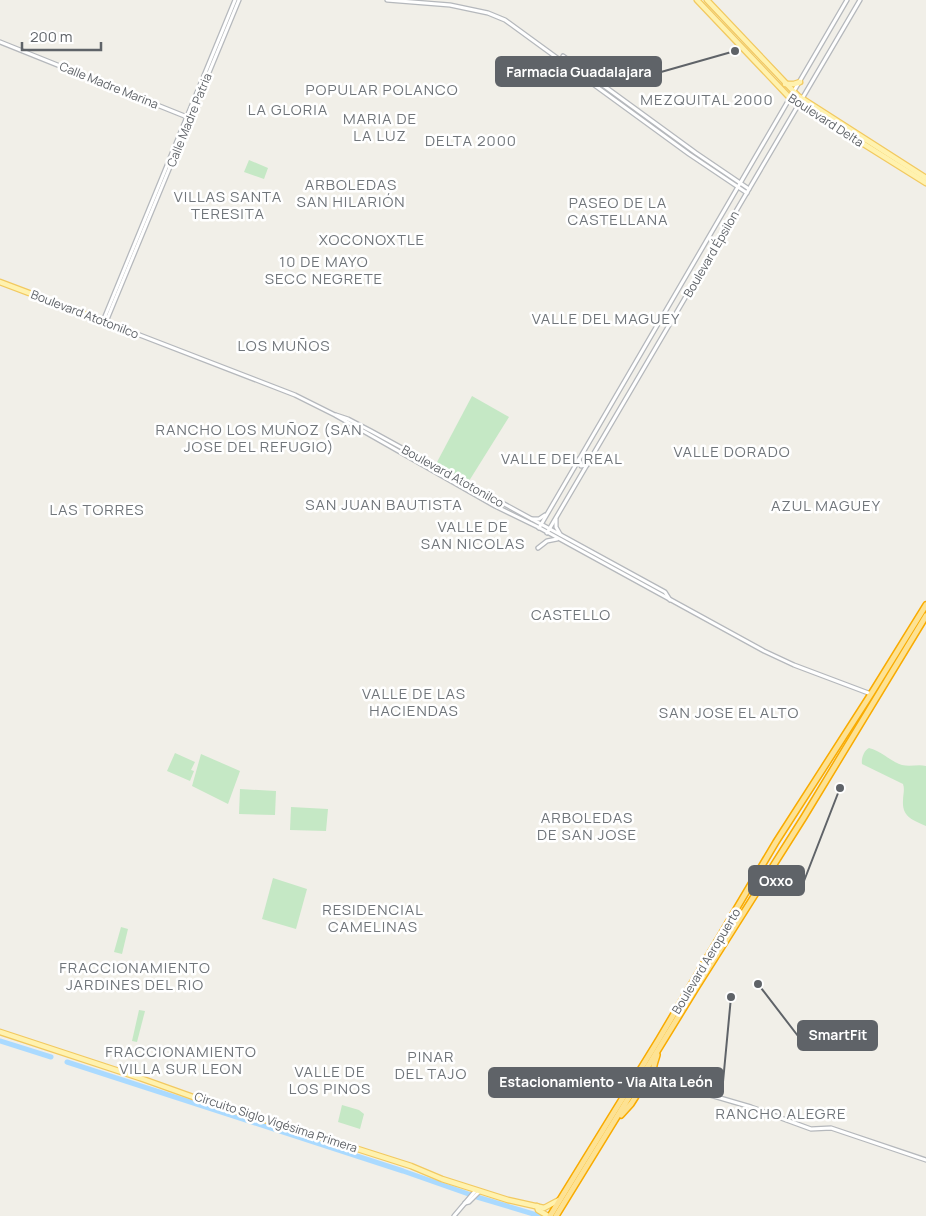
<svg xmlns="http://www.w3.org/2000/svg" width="926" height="1216" viewBox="0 0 926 1216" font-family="Manrope,sans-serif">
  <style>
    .green { fill: #c5e8c5 }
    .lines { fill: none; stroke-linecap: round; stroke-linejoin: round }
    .river { stroke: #aadaff; stroke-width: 5 }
    .minor-casing { stroke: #b5b8bc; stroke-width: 5.5 }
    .major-casing { stroke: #f2c960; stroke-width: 7 }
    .highway-casing { stroke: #f9ab00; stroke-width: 8 }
    .minor { stroke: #fff; stroke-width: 3 }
    .major { stroke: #fff2af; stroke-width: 4.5 }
    .highway { stroke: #fde293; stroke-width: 5 }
    .labels { text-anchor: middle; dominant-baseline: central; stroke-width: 5; stroke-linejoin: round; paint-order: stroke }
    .street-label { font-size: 12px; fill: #5f6368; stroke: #fff }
    .quarter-label { font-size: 15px; letter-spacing: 1px; fill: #70757a; stroke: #fff }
    .leader { fill: none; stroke: #5f6368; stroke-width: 2 }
    .callout-dot { fill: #5f6368; stroke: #fff; stroke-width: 2 }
    .callout { fill: #5f6368; stroke: #5f6368; stroke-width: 2 }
    .callout-label { font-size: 14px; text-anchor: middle; font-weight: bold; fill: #fff }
  </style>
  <rect width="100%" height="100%" fill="#f1efe8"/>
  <g class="green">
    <path d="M249,160L268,168L264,179L244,172Z"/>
    <path d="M472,396L509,417L469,481L436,464Z"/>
    <path d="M869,748C881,751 890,761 902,765C911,767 918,764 926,766V826C913,820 902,817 903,801C903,794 905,790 903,784L862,764C861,759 864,750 869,748Z"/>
    <path d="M175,753L195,762L191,770L194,771L190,781L167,771Z"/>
    <path d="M201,754L240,771L228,804L192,786Z"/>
    <path d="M240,789L276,791L275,815L239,814Z"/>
    <path d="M291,807L328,809L326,831L290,830Z"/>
    <path d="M273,878L307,889L296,929L262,919Z"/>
    <path d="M121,927L128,929L122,954L114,952Z"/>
    <path d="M139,1010L145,1011L137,1042L132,1041Z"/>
    <path d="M342,1105L359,1110L364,1114L360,1129L338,1122Z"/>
  </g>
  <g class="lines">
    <g class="river">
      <path d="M0,1041L51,1057"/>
      <path d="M67,1062L403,1171L477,1197L540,1216"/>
    </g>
    <g class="minor-casing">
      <g id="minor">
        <path d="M239,0L106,322L295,395L335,415L495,506L538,527L764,651L794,665L871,694"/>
        <path d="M387,0L450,5L488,13L505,20L689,154L747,193"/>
        <path d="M0,42L187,117"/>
        <path d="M563,56L696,153L749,189"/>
        <path d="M103,321L235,0"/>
        <path d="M336,415L348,419L371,431L665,592L670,600"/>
        <path d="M579,459L581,466L587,465"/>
        <path d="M532,519H539L545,515"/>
        <path d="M556,519V527L560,534"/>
        <path d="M539,528L847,0"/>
        <path d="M547,533L860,0"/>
        <path d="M538,548L547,541L557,539"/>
        <path d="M662,1079L703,1093L751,1107L811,1129L831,1128L926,1160"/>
        <path d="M465,1203L469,1202L480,1191"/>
        <path d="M454,1216L476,1190"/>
      </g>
    </g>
    <g class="major-casing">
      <g id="major">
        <path d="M697,0L790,98L926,183"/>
        <path d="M707,0L798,96L926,178"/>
        <path d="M785,84H794L800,82"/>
        <path d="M0,282L106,322"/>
        <path d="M0,1032L140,1078L210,1103L342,1144L411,1166L442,1179L508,1200L544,1208L559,1200"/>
        <path d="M537,1206L538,1210L548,1216"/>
      </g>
    </g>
    <g class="highway-casing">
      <g id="highway">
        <path d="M657,1055C654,1066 649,1073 662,1079"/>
        <path d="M621,1115L631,1104L645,1082L662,1079"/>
        <path d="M550,1216L659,1039L776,842L871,694L926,605"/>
        <path d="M556,1216L696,988L804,817L926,616"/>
      </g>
    </g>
    <use href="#minor" class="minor"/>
    <use href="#major" class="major"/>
    <use href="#highway" class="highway"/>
  </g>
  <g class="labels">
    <g class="street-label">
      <text transform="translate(109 85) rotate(22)">Calle Madre Marina</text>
      <text transform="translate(189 120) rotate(-68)">Calle Madre Patria</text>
      <text transform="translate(826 120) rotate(33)">Boulevard Delta</text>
      <text transform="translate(711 254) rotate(-60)">Boulevard Épsilon</text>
      <text transform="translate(85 314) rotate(21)">Boulevard Atotonilco</text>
      <text transform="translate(453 476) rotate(29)">Boulevard Atotonilco</text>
      <text transform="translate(706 961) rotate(-59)">Boulevard Aeropuerto</text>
      <text transform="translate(276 1122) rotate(18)">Circuito Siglo Vigésima Primera</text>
    </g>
    <g class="quarter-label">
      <text x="382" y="89">POPULAR POLANCO</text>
      <text x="707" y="99">MEZQUITAL 2000</text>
      <text x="288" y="109">LA GLORIA</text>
      <text x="380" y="118">MARIA DE<tspan x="380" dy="17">LA LUZ</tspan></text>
      <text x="471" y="140">DELTA 2000</text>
      <text x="351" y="184">ARBOLEDAS<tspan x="351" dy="17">SAN HILARIÓN</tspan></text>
      <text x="228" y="196">VILLAS SANTA<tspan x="228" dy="17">TERESITA</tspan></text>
      <text x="618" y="202">PASEO DE LA<tspan x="618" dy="17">CASTELLANA</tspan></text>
      <text x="372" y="239">XOCONOXTLE</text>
      <text x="324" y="261">10 DE MAYO<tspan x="324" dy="17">SECC NEGRETE</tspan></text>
      <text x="606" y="318">VALLE DEL MAGUEY</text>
      <text x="284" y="345">LOS MUÑOS</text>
      <text x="259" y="429">RANCHO LOS MUÑOZ (SAN<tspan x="259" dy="17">JOSE DEL REFUGIO)</tspan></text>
      <text x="732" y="451">VALLE DORADO</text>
      <text x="562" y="458">VALLE DEL REAL</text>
      <text x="384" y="504">SAN JUAN BAUTISTA</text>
      <text x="826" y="505">AZUL MAGUEY</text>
      <text x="97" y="509">LAS TORRES</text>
      <text x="473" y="526">VALLE DE<tspan x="473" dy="17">SAN NICOLAS</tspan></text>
      <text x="571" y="614">CASTELLO</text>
      <text x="414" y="693">VALLE DE LAS<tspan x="414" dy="17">HACIENDAS</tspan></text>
      <text x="729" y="712">SAN JOSE EL ALTO</text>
      <text x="587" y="817">ARBOLEDAS<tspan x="587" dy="17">DE SAN JOSE</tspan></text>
      <text x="373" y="909">RESIDENCIAL<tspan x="373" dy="17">CAMELINAS</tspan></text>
      <text x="135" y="967">FRACCIONAMIENTO<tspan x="135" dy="17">JARDINES DEL RIO</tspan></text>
      <text x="181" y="1051">FRACCIONAMIENTO<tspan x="181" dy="17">VILLA SUR LEON</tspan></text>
      <text x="431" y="1056">PINAR<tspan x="431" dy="17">DEL TAJO</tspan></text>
      <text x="330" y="1071">VALLE DE<tspan x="330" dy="17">LOS PINOS</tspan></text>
      <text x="781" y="1113">RANCHO ALEGRE</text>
    </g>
  </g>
  <path class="leader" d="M735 51L661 72M840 788L804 881M758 984L798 1036M731 997L723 1082"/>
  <g class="callout-dot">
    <circle cx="735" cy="51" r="5"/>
    <circle cx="840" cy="788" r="5"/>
    <circle cx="758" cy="984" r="5"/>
    <circle cx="731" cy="997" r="5"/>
  </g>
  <g class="callout">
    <rect x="496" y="57" width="165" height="29" rx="5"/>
    <rect x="749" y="866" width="55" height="29" rx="5"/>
    <rect x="798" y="1021" width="79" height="29" rx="5"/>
    <rect x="489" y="1068" width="234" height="29" rx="5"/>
  </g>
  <g class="callout-label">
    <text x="579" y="77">Farmacia Guadalajara</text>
    <text x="776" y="886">Oxxo</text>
    <text x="838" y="1040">SmartFit</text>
    <text x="606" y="1087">Estacionamiento - Via Alta León</text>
  </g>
  <path d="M22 42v8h79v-8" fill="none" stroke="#5f6368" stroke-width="2.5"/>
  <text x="30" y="42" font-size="15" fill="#5f6368" stroke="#ffffff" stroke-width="4" paint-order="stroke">200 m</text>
</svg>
